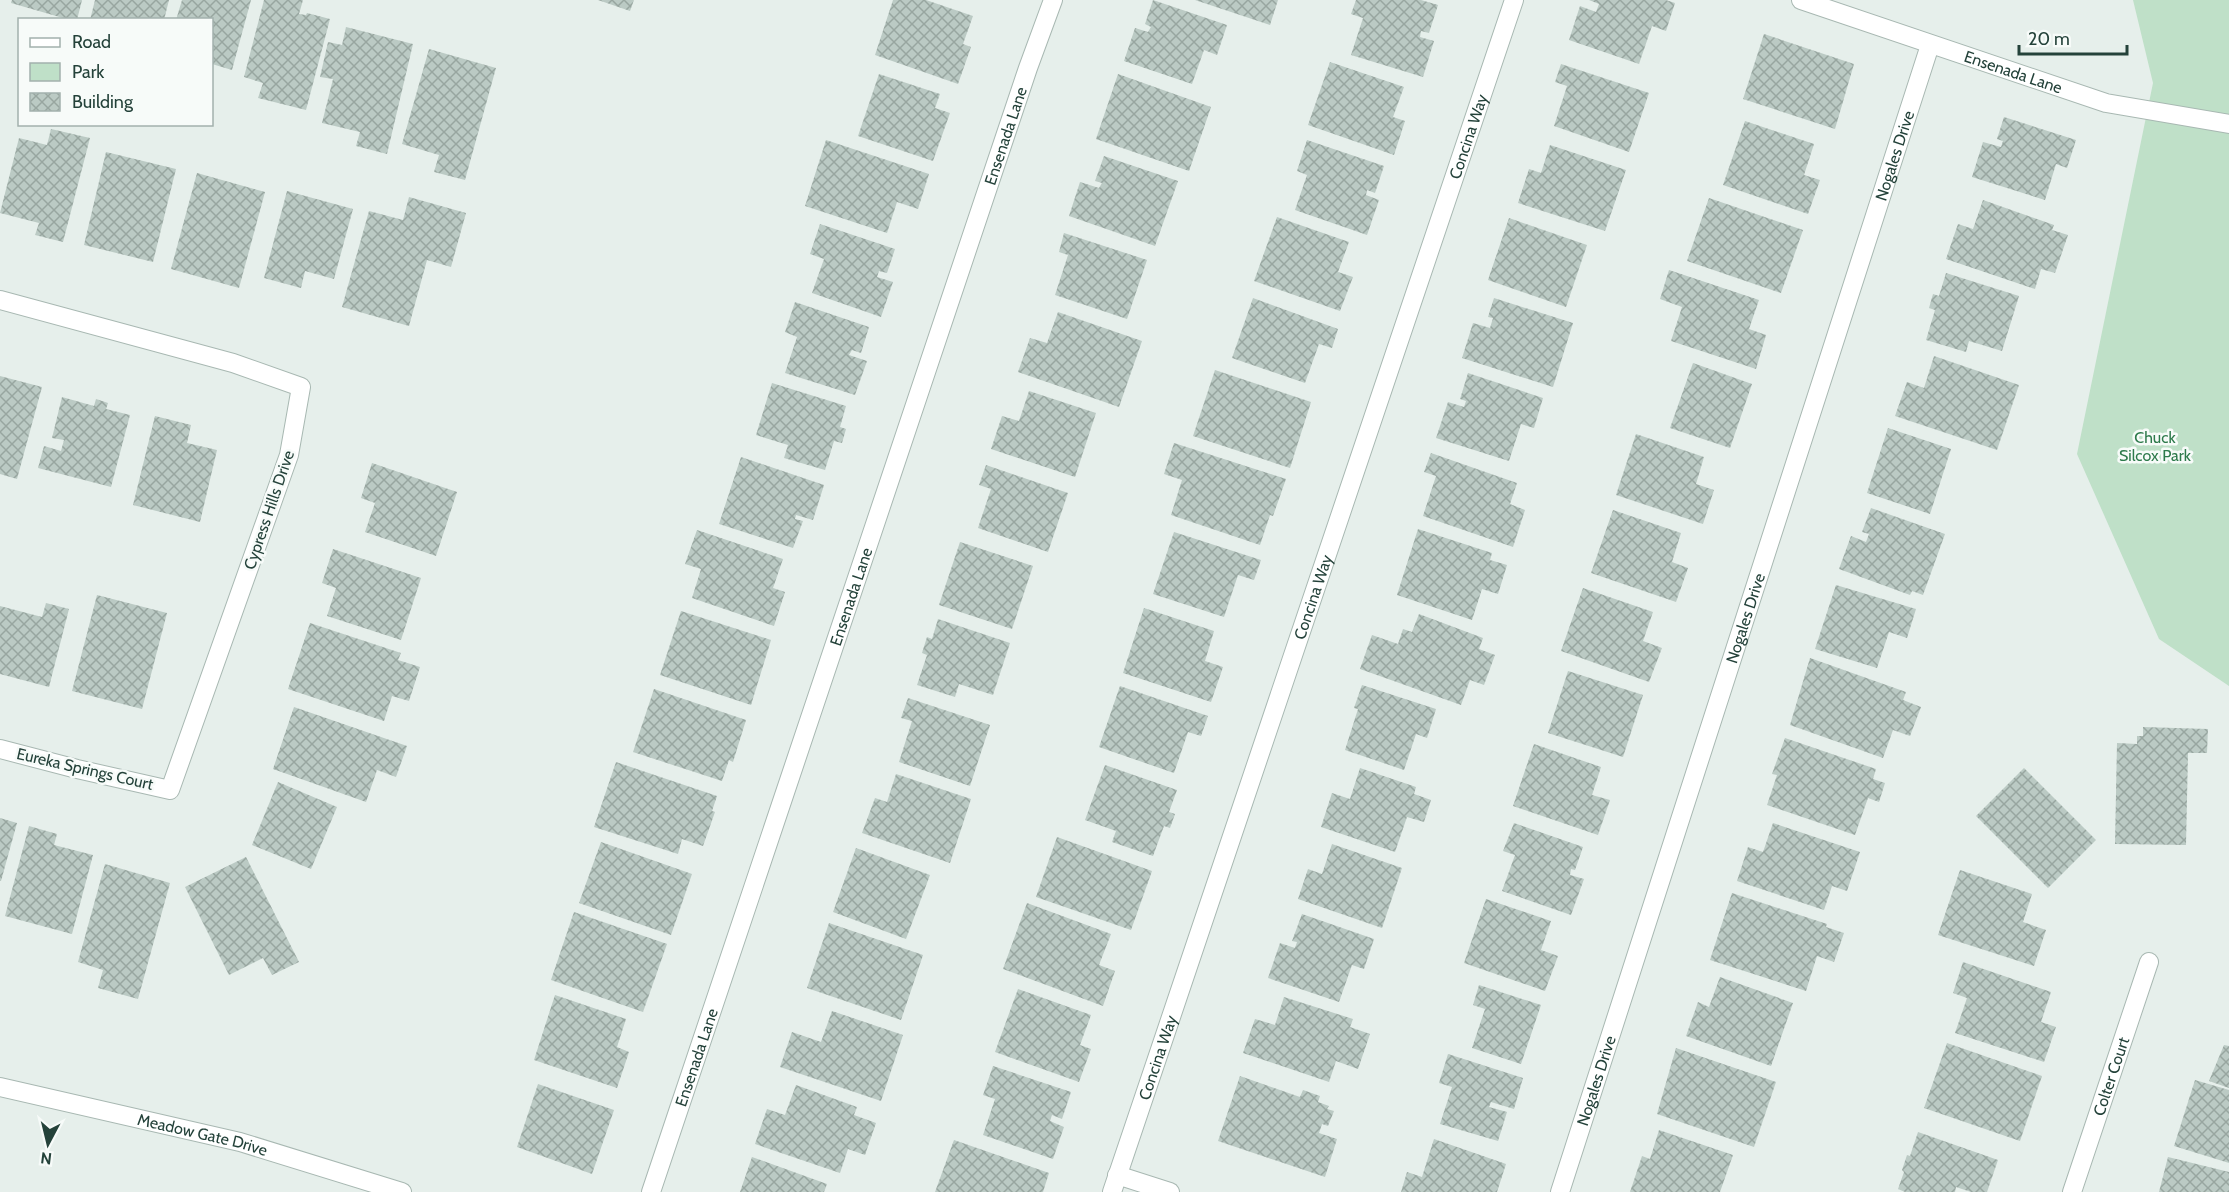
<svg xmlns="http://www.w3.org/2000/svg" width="2229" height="1192" viewBox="0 0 2229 1192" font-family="Cabin,sans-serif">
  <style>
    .green { fill: #bfe0c8 }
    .building { fill: url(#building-cross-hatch) }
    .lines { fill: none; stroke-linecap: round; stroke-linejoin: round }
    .minor-casing { stroke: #a8b8b2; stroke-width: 20 }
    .tertiary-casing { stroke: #a8b8b2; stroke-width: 20 }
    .minor { stroke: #fff; stroke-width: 18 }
    .tertiary { stroke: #fff; stroke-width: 18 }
    .labels { text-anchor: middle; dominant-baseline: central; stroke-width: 5; stroke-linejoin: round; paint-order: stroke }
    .street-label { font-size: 16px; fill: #24423a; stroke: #f7fbf9 }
    .park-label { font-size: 16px; fill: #2d7a4b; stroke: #f7fbf9 }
  </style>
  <defs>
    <pattern id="building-cross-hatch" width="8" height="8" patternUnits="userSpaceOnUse" patternTransform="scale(1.5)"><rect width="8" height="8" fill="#bbcac4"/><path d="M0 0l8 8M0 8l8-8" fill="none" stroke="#98a6a0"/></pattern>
  </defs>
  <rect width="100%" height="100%" fill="#e6efeb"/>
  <path class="green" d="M2133,0H2229V686L2159,639L2077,454L2153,83Z"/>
  <g class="building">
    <path d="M12,0H82L77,20H70L11,3Z"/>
    <path d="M95,0H169L164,20H90Z"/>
    <path d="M182,0H251L232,70L212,64V20H176Z"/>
    <path d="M264,0H303L299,14L306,15L307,13L330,19L306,110L258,98L263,83L244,77Z"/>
    <path d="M598,0H634L630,11Z"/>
    <path d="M893,0H926L973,16L963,44L971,47L958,84L875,55Z"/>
    <path d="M1153,0L1227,25L1217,55L1204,50L1192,84L1124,61L1135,28L1148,32L1151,27L1145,24Z"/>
    <path d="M1195,0H1278L1270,25Z"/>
    <path d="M1356,0H1421L1438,5L1429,33L1421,31L1420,37L1434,41L1423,77L1351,55L1363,18L1351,14Z"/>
    <path d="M1589,0H1666L1675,3L1666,31L1652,26L1639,64L1569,40L1580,6L1596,12L1599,4Z"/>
    <path d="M346,27L413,44L387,154L356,146L360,132L322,123L333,79L320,77L328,42L342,45Z"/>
    <path d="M1764,34L1854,64L1835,129L1743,99Z"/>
    <path d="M429,49L496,68L465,180L434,172L439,155L402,144Z"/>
    <path d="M1330,62L1404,87L1393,117L1405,121L1394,155L1308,125Z"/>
    <path d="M1561,64L1649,93L1629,152L1554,126L1567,86L1555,82Z"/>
    <path d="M879,74L940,94L935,108L950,113L933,161L858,136Z"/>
    <path d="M1118,74L1211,107L1189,171L1096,139Z"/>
    <path d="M2004,117L2076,140L2067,168L2056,164L2045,200L1972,177L1983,142L2001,147L2003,141L1997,139Z"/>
    <path d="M1745,121L1814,144L1804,175L1820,180L1808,214L1723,185Z"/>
    <path d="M51,129L90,138L63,242L35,235L39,223L0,213L19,138L47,145Z"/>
    <path d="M826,140L929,174L918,209L897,202L887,233L805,206Z"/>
    <path d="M1307,140L1384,166L1375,193L1367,190L1366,195L1379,200L1367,235L1295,210L1307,175L1297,171Z"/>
    <path d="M1550,145L1626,170L1605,231L1518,203L1529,169L1541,173Z"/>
    <path d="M106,152L176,169L153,262L84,245Z"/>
    <path d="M1104,156L1178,181L1155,246L1069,216L1080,182L1099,188L1102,183L1095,181Z"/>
    <path d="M197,173L265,192L239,288L171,269Z"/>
    <path d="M287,191L353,209L334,279L305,271L301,288L264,278Z"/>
    <path d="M409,197L466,213L451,267L427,260L409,326L342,307L369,211L403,220Z"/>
    <path d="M1709,198L1803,230L1781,293L1687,261Z"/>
    <path d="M1983,200L2054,225L2052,230L2068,235L2055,273L2041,269L2035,289L1946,259L1958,224L1973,229Z"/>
    <path d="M1277,217L1349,242L1338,272L1353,277L1340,311L1254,281Z"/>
    <path d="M1509,218L1587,245L1566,307L1488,280Z"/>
    <path d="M820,224L895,249L887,273L879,271L877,277L893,282L881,317L812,293L824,259L810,254Z"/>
    <path d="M1064,233L1147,260L1127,319L1055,295L1068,255L1059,252Z"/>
    <path d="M1669,270L1759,300L1749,329L1766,335L1756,369L1671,341L1682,307L1660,299Z"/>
    <path d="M1946,273L2019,296L2002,351L1969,341L1966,352L1926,340L1935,310L1929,308L1933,294L1939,296Z"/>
    <path d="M1253,298L1338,329L1332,348L1319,344L1305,383L1232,358Z"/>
    <path d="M1494,298L1573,323L1553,387L1462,358L1473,323L1490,328L1493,318L1488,317Z"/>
    <path d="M795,302L869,327L861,353L852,350L849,355L867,361L855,395L785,373L797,337L785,332Z"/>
    <path d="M1058,312L1142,341L1119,407L1018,372L1030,338L1047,343Z"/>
    <path d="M1934,356L2019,385L1997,450L1895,416L1907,382L1924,388Z"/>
    <path d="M1693,363L1752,384L1730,448L1670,428Z"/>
    <path d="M1215,370L1311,402L1290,468L1193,436Z"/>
    <path d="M1468,373L1543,398L1534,428L1521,424L1509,461L1436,438L1448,402L1464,407L1466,401L1460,399Z"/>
    <path d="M0,376L42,387L17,479L0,474Z"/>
    <path d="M772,383L846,406L840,427L846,429L842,443L834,441L825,470L784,458L788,445L756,435Z"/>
    <path d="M1029,391L1096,413L1075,477L991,449L1002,416L1019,421Z"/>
    <path d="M62,397L94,406L96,399L108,403L106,409L130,415L111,487L38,468L44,446L61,451L64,440L52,438Z"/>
    <path d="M155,416L191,425L187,443L217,450L200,522L133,505Z"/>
    <path d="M1888,428L1951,449L1930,514L1867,493Z"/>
    <path d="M1636,434L1704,457L1696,484L1714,490L1703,524L1616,495Z"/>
    <path d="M1174,443L1286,479L1273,516L1270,515L1260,545L1171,515L1182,480L1164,474Z"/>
    <path d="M1431,453L1517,483L1510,504L1525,510L1513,547L1423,516L1436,476L1424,472Z"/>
    <path d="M741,457L824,485L813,520L796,515L795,519L803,521L793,548L719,524Z"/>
    <path d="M372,463L457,492L436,556L365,532L375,503L361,498Z"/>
    <path d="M986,465L1068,493L1048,552L978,528L991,489L979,485Z"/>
    <path d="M1871,508L1945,534L1923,595L1912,591L1910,595L1839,569L1851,536L1866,542L1869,534L1862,532Z"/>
    <path d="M1613,510L1681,533L1672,562L1688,568L1676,602L1591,573Z"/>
    <path d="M1418,529L1492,553L1490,560L1507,565L1498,594L1482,589L1472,620L1397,595Z"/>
    <path d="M697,530L783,559L773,588L785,592L774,626L692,598L701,569L685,564Z"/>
    <path d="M1174,532L1261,560L1254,580L1238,575L1224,617L1153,594Z"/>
    <path d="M960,542L1033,566L1012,629L939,605Z"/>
    <path d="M333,549L421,578L401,640L327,616L336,588L322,583Z"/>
    <path d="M1836,585L1916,609L1907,638L1889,632L1877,668L1815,649Z"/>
    <path d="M1583,588L1653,612L1643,641L1662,648L1649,682L1561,651Z"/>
    <path d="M97,595L167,613L142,709L72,691Z"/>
    <path d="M46,603L69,609L49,687L0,674V606L42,617Z"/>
    <path d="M1144,608L1214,631L1205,661L1223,667L1211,702L1123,673Z"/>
    <path d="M681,611L771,640L751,705L660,675Z"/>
    <path d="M1419,614L1483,638L1479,649L1495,655L1484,685L1470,680L1461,705L1360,669L1372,635L1398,644L1403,629L1412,632Z"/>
    <path d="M938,619L1010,643L993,695L959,684L955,697L917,685L927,655L922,653L927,637L932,639Z"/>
    <path d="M310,623L401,653L398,660L420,667L409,701L392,696L384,721L288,689Z"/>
    <path d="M1810,658L1906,692L1903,700L1921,707L1910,736L1893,730L1883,758L1790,725Z"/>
    <path d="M1568,671L1643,695L1623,757L1548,733Z"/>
    <path d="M1362,685L1436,709L1427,738L1416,734L1404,770L1345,750L1358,709L1354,708Z"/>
    <path d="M1120,686L1208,716L1201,736L1188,732L1174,773L1099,747Z"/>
    <path d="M654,689L746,720L733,762L729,760L722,781L633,752Z"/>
    <path d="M908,698L990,725L970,786L899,762L912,721L901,718Z"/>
    <path d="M294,707L407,746L396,777L377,770L366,802L273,769Z"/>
    <path d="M2143,727L2208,729L2207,753H2188L2186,845L2115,844L2117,743L2137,744V736H2143Z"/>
    <path d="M1785,738L1876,769L1873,779L1885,783L1879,802L1868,798L1855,835L1767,805L1777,775L1772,774Z"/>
    <path d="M1534,744L1601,767L1592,795L1610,800L1598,835L1513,806Z"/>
    <path d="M616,762L717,796L712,811L715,812L703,846L682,839L678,854L594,827Z"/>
    <path d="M1105,765L1177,790L1169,812L1175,814L1170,828L1164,826L1153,856L1112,842L1116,831L1085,820Z"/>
    <path d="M1360,768L1416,787L1414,794L1431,800L1424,822L1407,817L1395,852L1321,827L1332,793L1350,799Z"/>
    <path d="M2024,768L2096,840L2048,888L1976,816Z"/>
    <path d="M896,774L971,799L950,863L862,833L875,798L887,802Z"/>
    <path d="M278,782L337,807L311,869L252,845Z"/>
    <path d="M0,818L17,823L1,881H0Z"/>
    <path d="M1514,823L1583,847L1575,870L1571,869L1570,875L1584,879L1571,915L1502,891L1515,855L1503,851Z"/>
    <path d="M1773,823L1860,852L1847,891L1832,886L1824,910L1737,881L1748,847L1763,852Z"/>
    <path d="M29,826L57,834L54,845L93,855L72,934L5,916Z"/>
    <path d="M1057,837L1152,871L1131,930L1036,897Z"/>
    <path d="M601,842L692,874L671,935L579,903Z"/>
    <path d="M1332,844L1402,868L1382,928L1298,899L1308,869L1322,874Z"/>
    <path d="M856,848L930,875L906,939L833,912Z"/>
    <path d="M246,857L299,962L272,975L263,958L229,975L185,887Z"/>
    <path d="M105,864L170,883L138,999L98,988L103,970L78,962Z"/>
    <path d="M1960,870L2032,894L2023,922L2046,930L2034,966L1938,935Z"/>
    <path d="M1732,893L1827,924L1826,927L1844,933L1834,962L1817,956L1806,991L1710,960Z"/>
    <path d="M1486,899L1551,921L1541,950L1558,956L1545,991L1464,963Z"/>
    <path d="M1027,903L1111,934L1099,965L1115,971L1103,1006L1003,969Z"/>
    <path d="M574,912L667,944L643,1012L551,980Z"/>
    <path d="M1302,914L1374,939L1364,969L1352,965L1339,1002L1268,978L1280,943L1295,948L1297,942L1292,941Z"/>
    <path d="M829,923L923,955L901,1020L807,988Z"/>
    <path d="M1963,962L2051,992L2041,1022L2056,1027L2044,1062L1955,1033L1967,998L1953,993Z"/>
    <path d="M1720,977L1793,1003L1771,1066L1686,1036L1698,1002L1709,1007Z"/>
    <path d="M1479,985L1541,1005L1521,1064L1472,1048L1485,1009L1473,1005Z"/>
    <path d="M1018,989L1091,1015L1080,1045L1091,1049L1079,1082L995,1052Z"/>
    <path d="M555,995L626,1019L617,1047L629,1052L617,1088L534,1060Z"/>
    <path d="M1284,997L1353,1019L1350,1027L1370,1034L1358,1069L1336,1061L1329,1082L1243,1053L1255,1019L1275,1025Z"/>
    <path d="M832,1011L903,1035L881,1101L780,1067L792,1032L821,1042Z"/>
    <path d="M1947,1043L2042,1076L2020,1141L1924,1108Z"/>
    <path d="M2224,1045L2229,1046V1088L2209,1081Z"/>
    <path d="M1676,1048L1776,1082L1754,1147L1657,1114Z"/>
    <path d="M1448,1054L1523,1078L1514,1109L1491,1102L1489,1107L1507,1112L1498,1141L1440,1124L1452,1087L1439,1083Z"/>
    <path d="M993,1066L1071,1092L1062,1119L1052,1115L1050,1121L1064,1127L1053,1159L983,1135L995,1099L983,1095Z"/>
    <path d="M1240,1076L1300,1097L1303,1090L1320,1096L1318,1102L1329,1106L1327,1109L1334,1111L1328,1126L1322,1124L1319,1133L1337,1139L1325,1177L1218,1141Z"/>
    <path d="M2195,1080L2229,1090V1163L2174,1146Z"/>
    <path d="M538,1084L614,1110L592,1174L517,1147Z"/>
    <path d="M796,1085L857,1107L854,1115L876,1123L865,1155L848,1149L840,1173L755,1144L767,1109L785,1115Z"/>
    <path d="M1659,1130L1733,1155L1720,1192H1630L1642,1156L1650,1159Z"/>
    <path d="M1918,1132L1998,1160L1987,1192H1971L1956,1187L1955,1192H1905L1898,1189L1904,1172L1902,1170L1907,1155L1910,1156Z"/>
    <path d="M1434,1139L1506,1164L1497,1192H1401L1407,1172L1422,1177Z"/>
    <path d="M954,1140L1049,1173L1043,1192H935Z"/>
    <path d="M752,1157L827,1184L824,1192H740Z"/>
    <path d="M2168,1157L2229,1172V1192H2159Z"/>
  </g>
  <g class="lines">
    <g class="minor-casing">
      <g id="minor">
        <path id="s1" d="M1801,0L2106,103L2229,124"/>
        <path d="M0,300L233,363L301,387L289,455L170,790L77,769L0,749"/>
        <path d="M1117,1175L1170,1192"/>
        <path id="s2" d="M651,1192L1028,68L1053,0"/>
        <path id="s3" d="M1112,1192L1514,0"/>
        <path id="s4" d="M1560,1192L1930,45"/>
        <path id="s5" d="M2072,1192L2149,962"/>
      </g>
    </g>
    <g class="tertiary-casing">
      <g id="tertiary">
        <path id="s6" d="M0,1087L240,1142L402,1192"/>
      </g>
    </g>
    <use href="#minor" class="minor"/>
    <use href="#tertiary" class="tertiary"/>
  </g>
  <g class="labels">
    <g class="street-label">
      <text stroke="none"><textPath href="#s1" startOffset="224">Ensenada Lane</textPath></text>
      <text stroke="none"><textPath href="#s2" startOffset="1114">Ensenada Lane</textPath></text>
      <text stroke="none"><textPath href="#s3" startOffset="1114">Concina Way</textPath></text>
      <text stroke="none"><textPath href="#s4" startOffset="1089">Nogales Drive</textPath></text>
      <text transform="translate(269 510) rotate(-71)">Cypress Hills Drive</text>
      <text stroke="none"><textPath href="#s2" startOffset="628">Ensenada Lane</textPath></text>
      <text stroke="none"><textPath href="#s3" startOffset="628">Concina Way</textPath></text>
      <text stroke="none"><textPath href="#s4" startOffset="603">Nogales Drive</textPath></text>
      <text transform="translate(85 769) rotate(13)">Eureka Springs Court</text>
      <text stroke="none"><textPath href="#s2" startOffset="142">Ensenada Lane</textPath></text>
      <text stroke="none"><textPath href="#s3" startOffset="142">Concina Way</textPath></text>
      <text stroke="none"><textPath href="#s5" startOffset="122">Colter Court</textPath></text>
      <text stroke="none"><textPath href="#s4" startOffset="117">Nogales Drive</textPath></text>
      <text stroke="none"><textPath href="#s6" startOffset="208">Meadow Gate Drive</textPath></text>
    </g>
    <g class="park-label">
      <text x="2155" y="437">Chuck<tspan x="2155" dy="18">Silcox Park</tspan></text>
    </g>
  </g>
  <rect x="18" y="18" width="195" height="108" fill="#f7fbf9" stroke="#a3b1ad" stroke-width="1.5"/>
  <rect x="30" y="38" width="30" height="9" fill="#ffffff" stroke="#a3b1ad" stroke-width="1.5"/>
  <text x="72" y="48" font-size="18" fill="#24423a">Road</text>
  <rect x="30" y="63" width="30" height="18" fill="#bfe0c8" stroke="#a3b1ad" stroke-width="1.5"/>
  <text x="72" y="78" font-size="18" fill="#24423a">Park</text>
  <rect x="30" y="93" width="30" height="18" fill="url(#building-cross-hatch)" stroke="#a3b1ad" stroke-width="1.5"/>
  <text x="72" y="108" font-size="18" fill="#24423a">Building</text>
  <g transform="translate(48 1144) rotate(187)" stroke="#f7fbf9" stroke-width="4.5" paint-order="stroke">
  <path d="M0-4.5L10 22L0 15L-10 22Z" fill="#24423a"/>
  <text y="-9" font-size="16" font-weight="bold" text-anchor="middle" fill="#24423a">N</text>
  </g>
  <path d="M2019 45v9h108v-9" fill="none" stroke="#24423a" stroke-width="3"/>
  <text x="2028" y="45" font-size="18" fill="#24423a" stroke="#f7fbf9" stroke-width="4.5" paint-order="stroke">20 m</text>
</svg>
